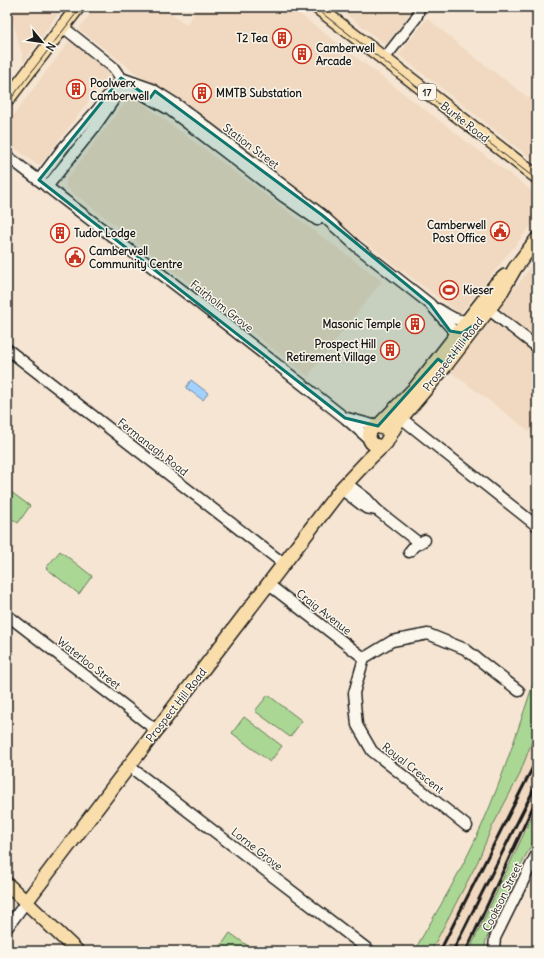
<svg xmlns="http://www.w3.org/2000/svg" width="544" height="958" viewBox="0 0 544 958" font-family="Delius,sans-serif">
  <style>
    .built { fill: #f0d9c0 }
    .green { fill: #abd795; stroke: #647a58 }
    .water { fill: #a2d1fe; stroke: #6c89a4 }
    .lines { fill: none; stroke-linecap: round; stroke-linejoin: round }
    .minor-casing { stroke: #1c1c1c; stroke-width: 13 }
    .major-casing { stroke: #1c1c1c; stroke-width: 16 }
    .minor { stroke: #fbf7ec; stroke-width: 10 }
    .major { stroke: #f9deab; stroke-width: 13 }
    .tram { stroke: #1c1c1c; stroke-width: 1 }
    .rail { stroke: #1c1c1c; stroke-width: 3 }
    .marked { fill: #0f766e; fill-opacity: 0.2; stroke: #0f766e; stroke-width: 3; stroke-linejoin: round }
    .labels { text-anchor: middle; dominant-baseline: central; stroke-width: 3; stroke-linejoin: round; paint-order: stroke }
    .shield { fill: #fbf7ec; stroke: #5f5e5a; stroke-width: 1 }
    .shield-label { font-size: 10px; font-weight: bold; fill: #1c1c1c }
    .poi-label { font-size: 11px; font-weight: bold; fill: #1c1c1c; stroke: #fbf7ec; text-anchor: start }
    .street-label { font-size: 11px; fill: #1c1c1c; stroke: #fbf7ec }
  </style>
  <rect width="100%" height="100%" fill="#f5e5d2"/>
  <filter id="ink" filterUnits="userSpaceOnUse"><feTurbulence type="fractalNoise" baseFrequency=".025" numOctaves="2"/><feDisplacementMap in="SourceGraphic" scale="8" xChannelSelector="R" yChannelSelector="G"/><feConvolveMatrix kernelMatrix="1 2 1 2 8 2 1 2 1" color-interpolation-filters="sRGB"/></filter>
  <g filter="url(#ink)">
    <g class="built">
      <path d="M7,7H63L24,62L10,10L7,11Z"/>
      <path d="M95,7H165V8L186,25L194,14L196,8L194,7H290L537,195V218L460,314L165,92L145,80L79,29Z"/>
      <path d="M337,7H403L410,13L386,45Z"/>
      <path d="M427,18L473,56L537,104V163L399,55Z"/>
      <path d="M71,39L108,68L110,73L41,164H36L7,142V124Z"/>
      <path d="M131,95L382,281L308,376L66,187V180Z"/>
      <path d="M537,259V437L451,372Z"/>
      <path d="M537,728V806L469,951H431L478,861L491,829L518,776Z"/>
    </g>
    <g class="green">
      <path d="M7,489L30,506L18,523L7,515Z"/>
      <path d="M60,551L92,576L79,594L46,568Z"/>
      <path d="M537,672V728L519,776L491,829L478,861L431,951H414C438,910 463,868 482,825C504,775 520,723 537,672Z"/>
      <path d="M268,695L302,721L290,737L255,711Z"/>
      <path d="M244,717L282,746L270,762L232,733Z"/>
      <path d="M537,806V834L525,857L486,940L485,946L486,951H469Z"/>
      <path d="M230,933L255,951H220L218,950Z"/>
    </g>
    <path class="water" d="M191,380L208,393L203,400L186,388Z"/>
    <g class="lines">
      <g class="minor-casing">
        <g id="minor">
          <path d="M63,27L113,67L120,77L130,87L170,110L284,197L317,220"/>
          <path d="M384,59L416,18L418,13L419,7"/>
          <path d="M121,78L152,89L179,106L322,215L356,246L430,304L452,329L458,333"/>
          <path d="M7,156L195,300L345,418L369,439"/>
          <path d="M39,180L63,148L98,109L121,78"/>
          <path d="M47,187L94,128L115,98L120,94L128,90L137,91"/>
          <path d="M438,309C447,314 459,324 469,319"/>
          <path d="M488,309L537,347"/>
          <path d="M7,349L284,564"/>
          <path d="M347,418L377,426"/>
          <path d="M401,418L537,526"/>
          <path d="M346,483L367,499L377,510L419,543"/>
          <path d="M341,489L366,508L377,510"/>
          <path d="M409,552L414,546L425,540"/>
          <path d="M268,584L364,658"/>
          <path d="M7,615L156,730"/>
          <path d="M129,766L370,951"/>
          <path d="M467,826L372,751L357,725L354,693L364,658L392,641L428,634L465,649L519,691"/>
          <path d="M7,928L26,902"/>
          <path d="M497,951L494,948L495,938L537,853"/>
        </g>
      </g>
      <g class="major-casing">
        <g id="major">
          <path d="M317,7L537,177"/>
          <path d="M7,100L78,7"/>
          <path d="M378,426L416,387L496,284L505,276"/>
          <path d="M383,446C368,448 364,431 377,426L386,429"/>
          <path d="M7,884L77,951"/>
          <path d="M26,902L129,766L341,489L370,458L386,443L397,423L446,365L499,296L515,268L537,239"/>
        </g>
      </g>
      <use href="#minor" class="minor"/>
      <use href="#major" class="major"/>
      <g class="tram">
        <path d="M314,7L537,180"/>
        <path d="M7,104L81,7"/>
      </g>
      <g class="rail">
        <path d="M440,951L537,759"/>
        <path d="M453,951L537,783"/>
        <path d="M466,951L537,798"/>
      </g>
    </g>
  </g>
  <path class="marked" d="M121,78L150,98L155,91L322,215L430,304L450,331L462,333L477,323L446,365L438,359L378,426L345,418L39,180Z"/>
  <defs>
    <g id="building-ring" transform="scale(1)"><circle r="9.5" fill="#fbf7ec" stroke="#c8321e" stroke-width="1.5"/><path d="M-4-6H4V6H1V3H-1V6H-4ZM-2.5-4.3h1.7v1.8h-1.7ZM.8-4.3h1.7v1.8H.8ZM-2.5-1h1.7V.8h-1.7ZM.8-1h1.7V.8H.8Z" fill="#c8321e"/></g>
    <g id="civic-ring" transform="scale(1)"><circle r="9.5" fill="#fbf7ec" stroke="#c8321e" stroke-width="1.5"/><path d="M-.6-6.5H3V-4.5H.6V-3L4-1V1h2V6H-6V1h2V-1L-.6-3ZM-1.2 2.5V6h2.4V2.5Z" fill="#c8321e"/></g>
    <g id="stadium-ring" transform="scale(1)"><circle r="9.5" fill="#fbf7ec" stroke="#c8321e" stroke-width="1.5"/><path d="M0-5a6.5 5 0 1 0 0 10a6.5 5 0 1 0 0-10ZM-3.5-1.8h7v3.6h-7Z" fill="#c8321e"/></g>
  </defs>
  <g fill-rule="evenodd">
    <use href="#building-ring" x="282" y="38"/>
    <use href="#building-ring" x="302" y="54"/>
    <use href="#building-ring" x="76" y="89"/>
    <use href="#building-ring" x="202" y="93"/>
    <use href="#civic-ring" x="500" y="231"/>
    <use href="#building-ring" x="60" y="233"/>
    <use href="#civic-ring" x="75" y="257"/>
    <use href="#stadium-ring" x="449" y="290"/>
    <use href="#building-ring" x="415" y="324"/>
    <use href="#building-ring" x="390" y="350"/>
  </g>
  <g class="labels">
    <rect class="shield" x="418" y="84" width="18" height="16" rx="3"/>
    <g class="shield-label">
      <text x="427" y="92">17</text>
    </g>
    <g class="poi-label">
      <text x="268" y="38" text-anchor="end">T2 Tea</text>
      <text x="316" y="48">Camberwell<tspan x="316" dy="13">Arcade</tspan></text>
      <text x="90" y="83">Poolwerx<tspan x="90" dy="13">Camberwell</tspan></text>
      <text x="216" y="93">MMTB Substation</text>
      <text x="486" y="225" text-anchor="end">Camberwell<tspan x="486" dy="13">Post Office</tspan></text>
      <text x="74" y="233">Tudor Lodge</text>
      <text x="89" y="251">Camberwell<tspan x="89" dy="13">Community Centre</tspan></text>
      <text x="463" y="290">Kieser</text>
      <text x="401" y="324" text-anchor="end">Masonic Temple</text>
      <text x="376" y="344" text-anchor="end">Prospect Hill<tspan x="376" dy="13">Retirement Village</tspan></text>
    </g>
    <g class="street-label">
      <text transform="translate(465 122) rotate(38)">Burke Road</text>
      <text transform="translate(251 146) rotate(37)">Station Street</text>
      <text transform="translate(222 306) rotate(38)">Fairholm Grove</text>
      <text transform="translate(453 354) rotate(-52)">Prospect Hill Road</text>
      <text transform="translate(153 447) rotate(38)">Fermanagh Road</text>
      <text transform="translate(324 612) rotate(38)">Craig Avenue</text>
      <text transform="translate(89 663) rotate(38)">Waterloo Street</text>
      <text transform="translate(176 705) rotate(-52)">Prospect Hill Road</text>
      <text transform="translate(413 768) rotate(38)">Royal Crescent</text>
      <text transform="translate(257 849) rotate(38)">Lorne Grove</text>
      <text transform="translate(502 897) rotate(-64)">Cookson Street</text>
    </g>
  </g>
  <rect width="544" height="958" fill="none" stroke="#fbf7ec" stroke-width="24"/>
  <rect x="12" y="12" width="520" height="934" fill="none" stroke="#1c1c1c" stroke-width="1.5" filter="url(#ink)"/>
  <g transform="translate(42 42) rotate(119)" stroke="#fbf7ec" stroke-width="3" paint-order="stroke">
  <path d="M0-3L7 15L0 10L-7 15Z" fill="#1c1c1c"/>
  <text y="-6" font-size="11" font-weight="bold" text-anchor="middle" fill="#1c1c1c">N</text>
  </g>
</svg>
